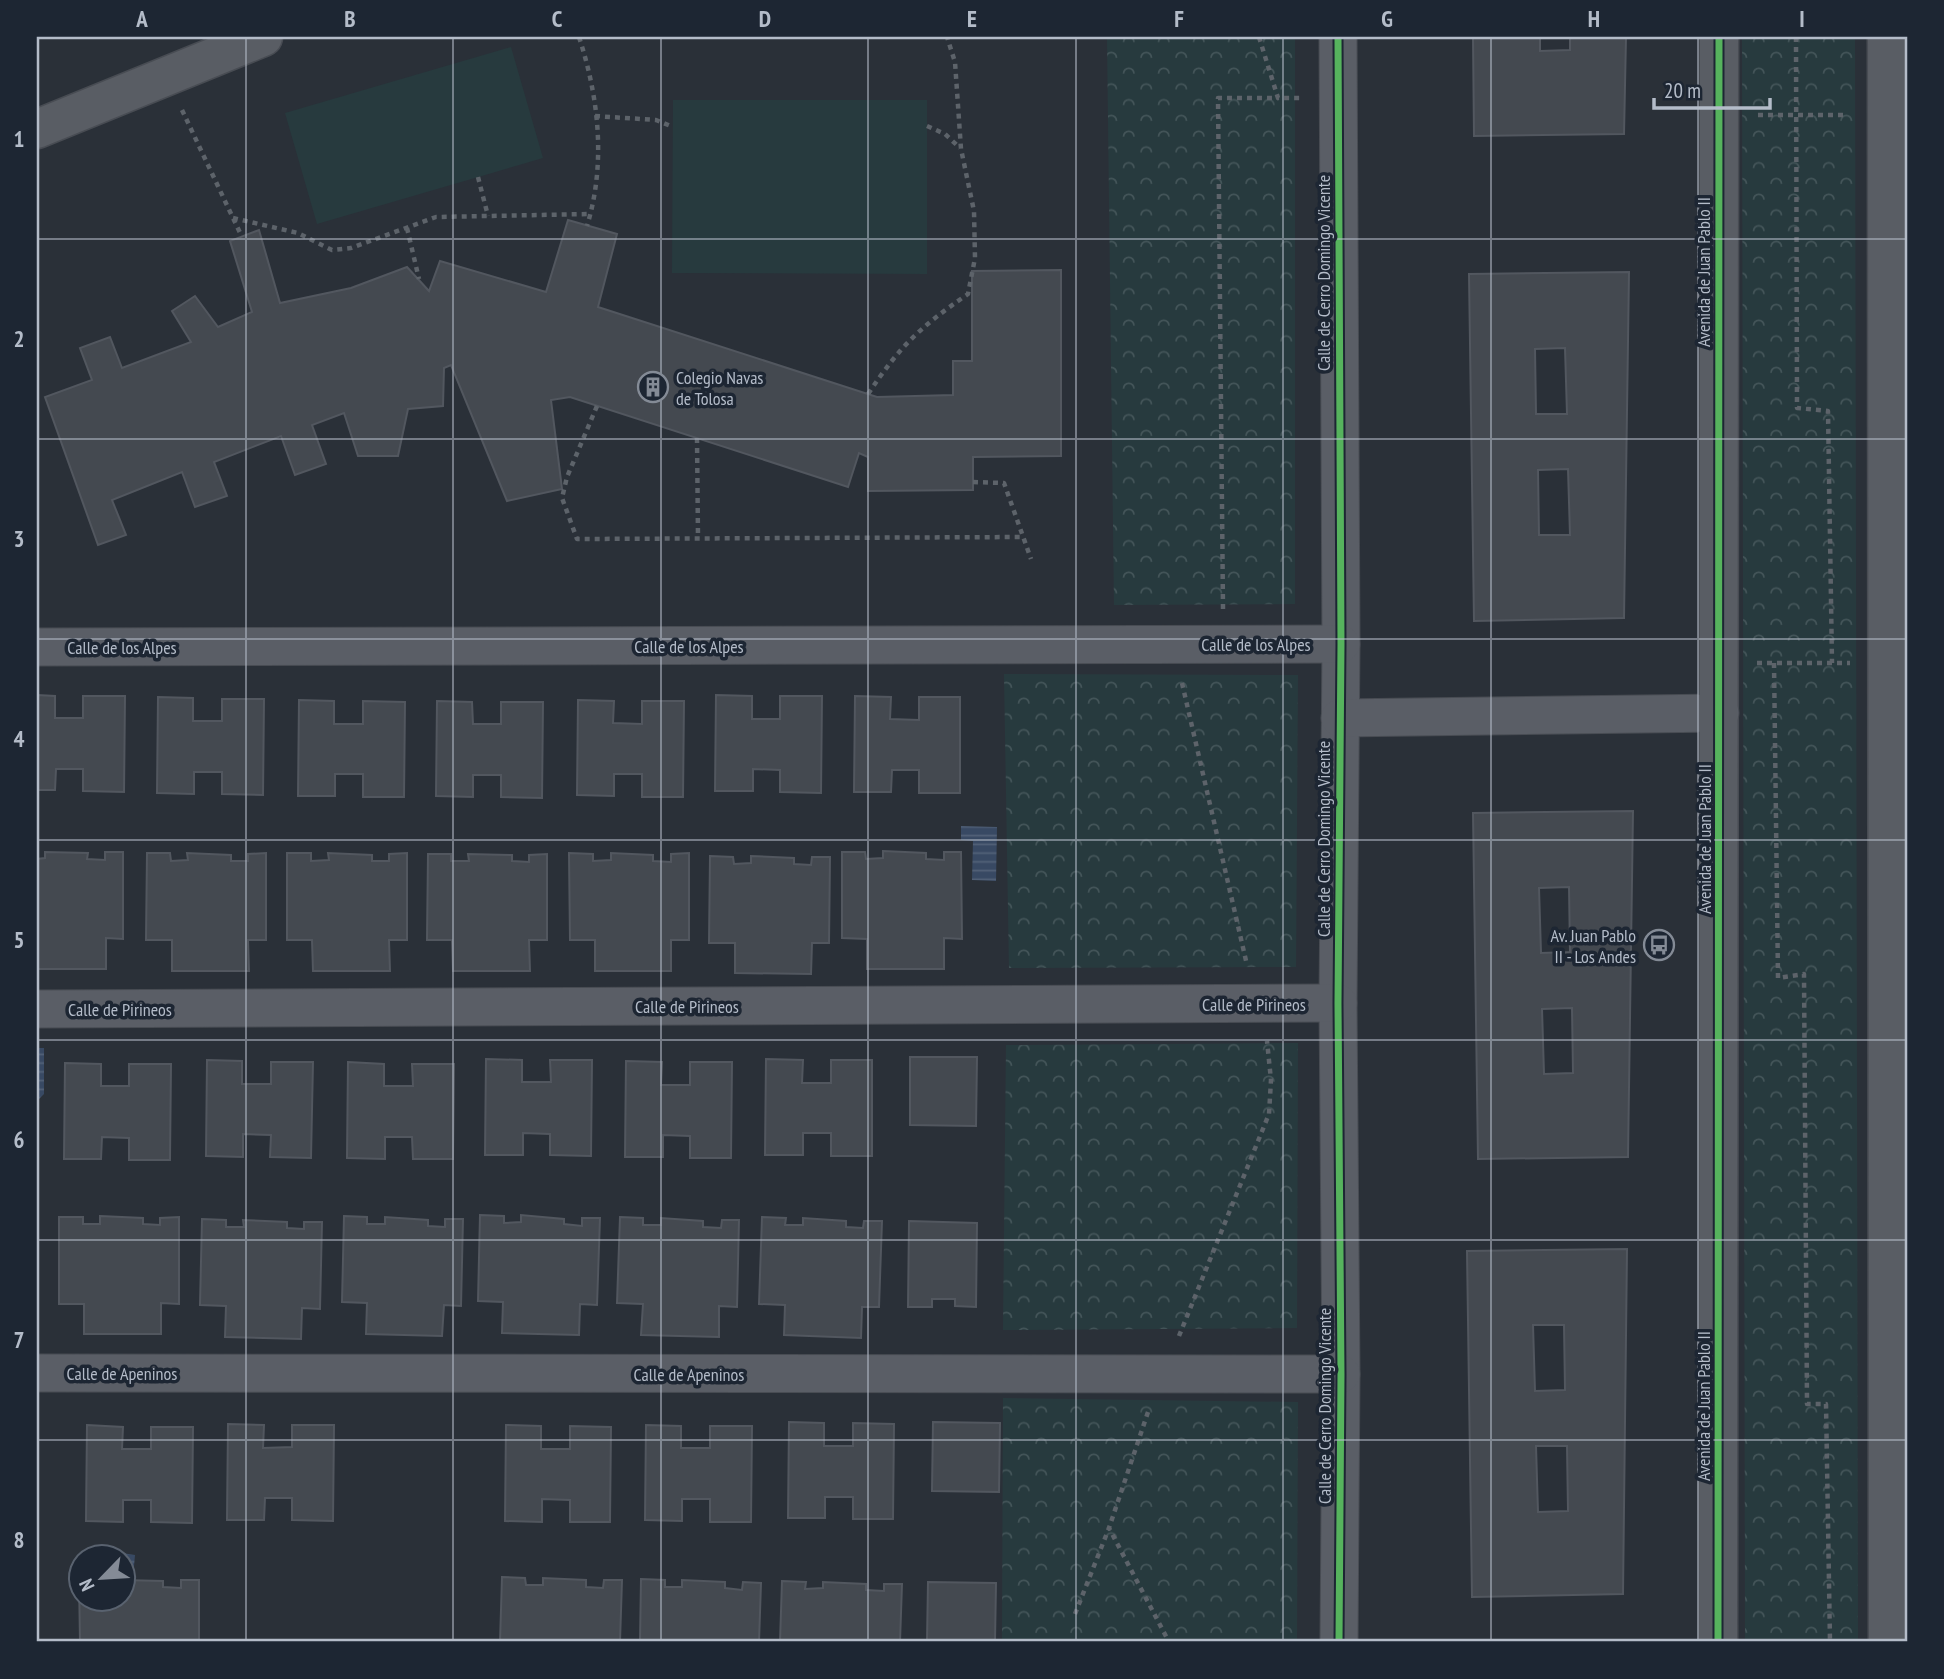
<svg xmlns="http://www.w3.org/2000/svg" width="1944" height="1679" viewBox="0 0 1944 1679" font-family="'PT Sans Narrow',sans-serif">
  <style>
    .forest { fill: url(#forest-crowns) }
    .pitch { fill: #273a3e }
    .water { fill: url(#water-rules) }
    .building { fill: #444950; stroke: #52575f; stroke-width: 2; fill-rule: evenodd }
    .lines { fill: none; stroke-linecap: round; stroke-linejoin: round }
    .street-casing { stroke: #484c53; stroke-width: 39 }
    .secondary-casing { stroke: #484c53; stroke-width: 41 }
    .path { stroke: #5d636a; stroke-width: 4.5; stroke-dasharray: 5 5; stroke-linecap: butt }
    .street { stroke: #5a5e66; stroke-width: 37 }
    .secondary { stroke: #595d64; stroke-width: 38 }
    .cycleway-casing { stroke: #1d2633; stroke-width: 11 }
    .cycleway { stroke: #56b35d; stroke-width: 7 }
    .grid { fill: none; stroke: #b4bcc9; stroke-width: 2; stroke-opacity: 0.55 }
    .labels { text-anchor: middle; dominant-baseline: central; stroke-width: 7; stroke-linejoin: round; paint-order: stroke }
    .street-label { font-size: 18px; fill: #b4bcc9; stroke: #1d2633 }
    .poi-label { font-size: 18px; fill: #b4bcc9; stroke: #1d2633; text-anchor: start }
    .neatline { fill: none; stroke: #b4bcc9; stroke-width: 2.5 }
    .grid-label { font-size: 23px; text-anchor: middle; font-weight: bold; fill: #b4bcc9 }
  </style>
  <defs>
    <pattern id="forest-crowns" width="20" height="18" patternUnits="userSpaceOnUse" patternTransform="scale(1.75)"><rect width="20" height="18" fill="#273a3e"/><path d="M2 6a3 3 0 1 1 6 0M12 15a3 3 0 1 1 6 0" fill="none" stroke="#445559"/></pattern>
    <pattern id="water-rules" width="6" height="5" patternUnits="userSpaceOnUse" patternTransform="scale(1.75)"><rect width="6" height="5" fill="#384963"/><path d="M0 2.5h6" fill="none" stroke="#526178"/></pattern>
  </defs>
  <rect width="100%" height="100%" fill="#2a3038"/>
  <g class="forest">
    <path d="M1107,37H1295V604L1114,605Z"/>
    <path d="M1742,37H1855L1858,1642H1745Z"/>
    <path d="M1004,674L1298,675L1296,967L1009,968Z"/>
    <path d="M1298,1043L1297,1328L1003,1330L1006,1045Z"/>
    <path d="M1003,1398L1298,1402L1297,1642H1002Z"/>
  </g>
  <g class="pitch">
    <path d="M511,47L543,158L317,224L285,113Z"/>
    <path d="M673,100H927V274L672,273Z"/>
  </g>
  <g class="water">
    <path d="M961,826L997,827L996,881L972,880L973,841L961,840Z"/>
    <path d="M37,1048H44V1094L37,1101Z"/>
    <path d="M94,1549L135,1555L133,1577L123,1576L122,1556H93Z"/>
  </g>
  <g class="building">
    <path d="M1473,37H1540V51L1570,50V37H1626L1624,134L1474,136Z"/>
    <path d="M568,220L617,234L598,307L877,397L953,395V361H972V271L1061,270V456L973,457V490L868,491V457L859,453L848,487L570,397L551,400L562,489L507,501L451,365L444,368L443,406L408,409L398,456H358L344,413L312,425L326,464L295,475L281,436L214,462L227,496L195,507L182,472L112,500L126,535L98,545L45,397L92,380L80,348L110,337L122,368L191,342L172,311L195,296L218,327L252,312L230,241L259,230L280,303L351,288L407,267L429,291L440,261L546,292Z"/>
    <path d="M1629,272L1624,618L1474,621L1469,274ZM1565,348L1567,414H1536L1535,349ZM1568,469L1570,535H1539L1538,470Z"/>
    <path d="M37,695L55,696V718H83V696H125L124,792L83,791V769H56L55,790H37Z"/>
    <path d="M716,695L752,696V719H780V696H822L821,793L780,792V770L753,769V791H715Z"/>
    <path d="M855,696L891,697L890,719L919,720V697H960V793H919V770H892L891,792H854Z"/>
    <path d="M158,697L193,698V721H222V699H264L263,795L222,794V772H194V794L157,793Z"/>
    <path d="M299,700L334,701V724H363V701L405,702L404,797H363V774H335V796H298Z"/>
    <path d="M578,700L614,701L613,723L642,724V701H684L683,797H642V774H614V796L577,795Z"/>
    <path d="M437,701L472,702L473,724H501V702H543L542,798L501,797V775H473V797L436,796Z"/>
    <path d="M1633,811L1628,1157L1478,1159L1473,813ZM1569,887L1570,952L1541,953L1539,888ZM1572,1008L1573,1073L1544,1074L1542,1009Z"/>
    <path d="M883,851L926,853V859L944,860V852H961L962,939L944,938V969H867V939L842,938V852H865L866,859L883,858Z"/>
    <path d="M45,852L88,853L87,859L105,860V852H123V939L106,938V969H37V859L45,858Z"/>
    <path d="M147,853H170L171,861L188,860L187,853L231,855V861H248V854L266,853V940H248L249,971H172V940H146Z"/>
    <path d="M287,853H311V861L329,860L328,853L372,855V861H389V854L407,853V940H389L390,971H313L312,940H287Z"/>
    <path d="M569,853L593,854V861L611,860V853L653,855V861L671,862V854L689,853V940H671V971H595V940H570Z"/>
    <path d="M428,854H451V861H469L468,854L512,855V861L529,862V855L547,854V940H529L530,971H453L452,940H427Z"/>
    <path d="M710,856L733,857L734,864L751,863V856L794,858V864L811,865L812,857H830L829,943H812L811,974L735,973V943H709Z"/>
    <path d="M910,1057H977L976,1126L910,1125Z"/>
    <path d="M486,1059L522,1060V1082H551L550,1060H592L591,1156L550,1155V1134L523,1133V1155H485Z"/>
    <path d="M766,1059L803,1060L802,1083H831V1060H872V1156H831V1133H803V1155H765Z"/>
    <path d="M207,1060L242,1061V1084H271V1062H313L311,1158L270,1157L271,1135L243,1134V1157L206,1156Z"/>
    <path d="M626,1061L662,1062L661,1085H690V1062H732L731,1158H690V1136L663,1135V1157H625Z"/>
    <path d="M348,1062L384,1064V1086H413L412,1064H454L453,1159H413L412,1137H385V1159L347,1158Z"/>
    <path d="M65,1063L101,1064V1086H129V1064H171L170,1160H129V1138L102,1137L101,1159H64Z"/>
    <path d="M480,1215L504,1216V1223L521,1222V1215L564,1219V1224L582,1226V1218H600L597,1305L580,1304L579,1335L502,1333L503,1302L478,1301Z"/>
    <path d="M100,1216L143,1218V1224L160,1225V1218L179,1217V1304L161,1303V1334H84V1304H59V1217H83V1224H100Z"/>
    <path d="M344,1216L367,1217V1224H385V1217L428,1220V1226L445,1227V1219H463L461,1306L444,1305L442,1336L366,1334L367,1303L342,1302Z"/>
    <path d="M620,1217L643,1218V1225H661V1218L703,1221V1227L721,1228L722,1220H739L737,1307L719,1306V1337L641,1335L643,1304L617,1303Z"/>
    <path d="M762,1217L786,1218L785,1225H803V1218L846,1221V1227L863,1228L864,1221H882L879,1307H862L861,1338L784,1335L785,1305L759,1304Z"/>
    <path d="M202,1219L226,1220V1227H244L243,1220L287,1222V1228L304,1229V1222H322L320,1309L302,1308L301,1339L225,1337L226,1306L200,1305Z"/>
    <path d="M909,1221L977,1223L976,1307L955,1306V1299H932V1307H908Z"/>
    <path d="M1627,1249L1623,1594L1472,1597L1467,1251ZM1533,1325H1564L1565,1390L1535,1391ZM1536,1446H1567L1568,1511L1538,1512Z"/>
    <path d="M789,1422L824,1423V1446H853V1423L894,1424L893,1519H853V1497H825V1518H788Z"/>
    <path d="M933,1422L1000,1423L999,1492L932,1491Z"/>
    <path d="M228,1424L264,1425L263,1448L292,1447V1425H334L333,1521L292,1520V1498H265L264,1520H227Z"/>
    <path d="M87,1425L123,1427L122,1449H151V1427H193L192,1523L151,1522V1500H123V1522L86,1521Z"/>
    <path d="M506,1425L541,1426V1449H570V1426L611,1427L610,1522H570V1500L542,1499V1522L505,1521Z"/>
    <path d="M646,1425L681,1426V1448H710V1426H752L751,1522H710V1499H682V1521L645,1520Z"/>
    <path d="M502,1577L525,1578L526,1585H543V1578L586,1580V1587L603,1588L604,1580H622L620,1642H500Z"/>
    <path d="M641,1579L665,1580V1587H682V1580L725,1582V1588L742,1590L743,1582L761,1583L759,1642H640Z"/>
    <path d="M79,1580L80,1598H122V1580L163,1581V1587L181,1588V1580H199V1642H80Z"/>
    <path d="M782,1581L806,1582L805,1589L823,1588V1582L866,1584V1590L884,1591V1584H902L900,1642H780Z"/>
    <path d="M928,1582L996,1583L995,1642H927Z"/>
  </g>
  <g class="lines">
    <g class="street-casing">
      <g id="street">
        <path d="M1338,37L1341,644L1338,1003L1341,1374L1339,1642"/>
        <path d="M37,647L1341,644"/>
        <path d="M1340,718L1720,713"/>
        <path d="M37,1009L1338,1003"/>
        <path d="M37,1373L1341,1374"/>
      </g>
    </g>
    <g class="secondary-casing">
      <g id="secondary">
        <path d="M1887,37L1888,1642"/>
        <path d="M37,129L263,37"/>
        <path d="M1718,1642L1719,37"/>
      </g>
    </g>
    <g class="path">
      <path d="M579,37C599,98 606,164 587,226"/>
      <path d="M1259,37L1278,98H1302"/>
      <path d="M1796,37L1797,408L1828,411L1832,663"/>
      <path d="M182,110L242,237"/>
      <path d="M1758,115H1848"/>
      <path d="M595,116L656,120L673,127"/>
      <path d="M927,126L945,134L960,148"/>
      <path d="M478,177L488,216"/>
      <path d="M233,218L298,233L332,250L351,248L436,217L591,214"/>
      <path d="M407,228L419,279"/>
      <path d="M868,394C900,346 920,327 968,294L975,258L974,211L961,149L955,62L947,37"/>
      <path d="M597,406L567,477L562,498L577,539L1023,537"/>
      <path d="M697,438L698,538"/>
      <path d="M973,482L1004,483L1031,559"/>
      <path d="M1223,609L1218,98H1278"/>
      <path d="M1757,663H1850"/>
      <path d="M1774,663L1778,978L1804,974L1807,1404H1826L1830,1642"/>
      <path d="M1182,683L1247,965"/>
      <path d="M1179,1336L1269,1114L1271,1080L1267,1041"/>
      <path d="M1148,1412L1109,1528L1169,1642"/>
      <path d="M1075,1614L1109,1528"/>
    </g>
    <use href="#street" class="street"/>
    <use href="#secondary" class="secondary"/>
    <g class="cycleway-casing">
      <g id="cycleway">
        <path d="M1338,37L1341,644L1338,1003L1341,1374L1339,1642"/>
        <path d="M1718,1642L1719,37"/>
      </g>
    </g>
    <use href="#cycleway" class="cycleway"/>
  </g>
  <path class="grid" d="M246,37V1642M453,37V1642M661,37V1642M868,37V1642M1076,37V1642M1283,37V1642M1491,37V1642M1698,37V1642M37,239H1907M37,439H1907M37,639H1907M37,840H1907M37,1040H1907M37,1240H1907M37,1440H1907"/>
  <defs>
    <g id="building-ring" transform="scale(1.575)"><circle r="9.5" fill="#1d2633" stroke="#848b96" stroke-width="1.5"/><path d="M-4-6H4V6H1V3H-1V6H-4ZM-2.5-4.3h1.7v1.8h-1.7ZM.8-4.3h1.7v1.8H.8ZM-2.5-1h1.7V.8h-1.7ZM.8-1h1.7V.8H.8Z" fill="#848b96"/></g>
    <g id="bus-ring" transform="scale(1.575)"><circle r="9.5" fill="#1d2633" stroke="#848b96" stroke-width="1.5"/><path d="M-5-6H5V4H4V6H2V4H-2V6H-4V4H-5ZM-3.5-4V0h7V-4ZM-3.5 1.2v1.5H-2V1.2ZM2 1.2v1.5H3.5V1.2Z" fill="#848b96"/></g>
  </defs>
  <g fill-rule="evenodd">
    <use href="#building-ring" x="653" y="387"/>
    <use href="#bus-ring" x="1659" y="945"/>
  </g>
  <g class="labels">
    <g class="street-label">
      <text transform="translate(1703 272) rotate(-90)">Avenida de Juan Pablo II</text>
      <text transform="translate(1323 273) rotate(-90)">Calle de Cerro Domingo Vicente</text>
      <text x="1256" y="644">Calle de los Alpes</text>
      <text x="689" y="646">Calle de los Alpes</text>
      <text x="122" y="647">Calle de los Alpes</text>
      <text transform="translate(1323 839) rotate(-90)">Calle de Cerro Domingo Vicente</text>
      <text transform="translate(1704 839) rotate(-90)">Avenida de Juan Pablo II</text>
      <text x="1254" y="1004">Calle de Pirineos</text>
      <text x="687" y="1006">Calle de Pirineos</text>
      <text x="120" y="1009">Calle de Pirineos</text>
      <text x="122" y="1373">Calle de Apeninos</text>
      <text x="689" y="1374">Calle de Apeninos</text>
      <text transform="translate(1324 1406) rotate(-90)">Calle de Cerro Domingo Vicente</text>
      <text transform="translate(1703 1406) rotate(-90)">Avenida de Juan Pablo II</text>
    </g>
    <g class="poi-label">
      <text x="676" y="377">Colegio Navas<tspan x="676" dy="21">de Tolosa</tspan></text>
      <text x="1636" y="935" text-anchor="end">Av. Juan Pablo<tspan x="1636" dy="21">II - Los Andes</tspan></text>
    </g>
  </g>
  <rect width="1944" height="1679" fill="none" stroke="#1d2633" stroke-width="77"/>
  <g transform="translate(102 1578) rotate(245)"><circle r="33" fill="#1d2633" stroke="#59626f" stroke-width="2"/>
  <path d="M0-5L12 26L0 18L-12 26Z" fill="#848b96"/>
  <text y="-10" font-size="19" font-weight="bold" text-anchor="middle" fill="#b4bcc9">N</text>
  </g>
  <path d="M1654 98v10h116v-10" fill="none" stroke="#b4bcc9" stroke-width="3.5"/>
  <text x="1664" y="98" font-size="21" fill="#b4bcc9" stroke="#1d2633" stroke-width="5" paint-order="stroke">20 m</text>
  <rect x="38" y="38" width="1868" height="1602" class="neatline"/>
  <g class="grid-label">
    <text x="142" y="27">A</text>
    <text x="350" y="27">B</text>
    <text x="557" y="27">C</text>
    <text x="765" y="27">D</text>
    <text x="972" y="27">E</text>
    <text x="1179" y="27">F</text>
    <text x="1387" y="27">G</text>
    <text x="1594" y="27">H</text>
    <text x="1802" y="27">I</text>
    <text x="19" y="147">1</text>
    <text x="19" y="347">2</text>
    <text x="19" y="547">3</text>
    <text x="19" y="747">4</text>
    <text x="19" y="948">5</text>
    <text x="19" y="1148">6</text>
    <text x="19" y="1348">7</text>
    <text x="19" y="1548">8</text>
  </g>
</svg>
